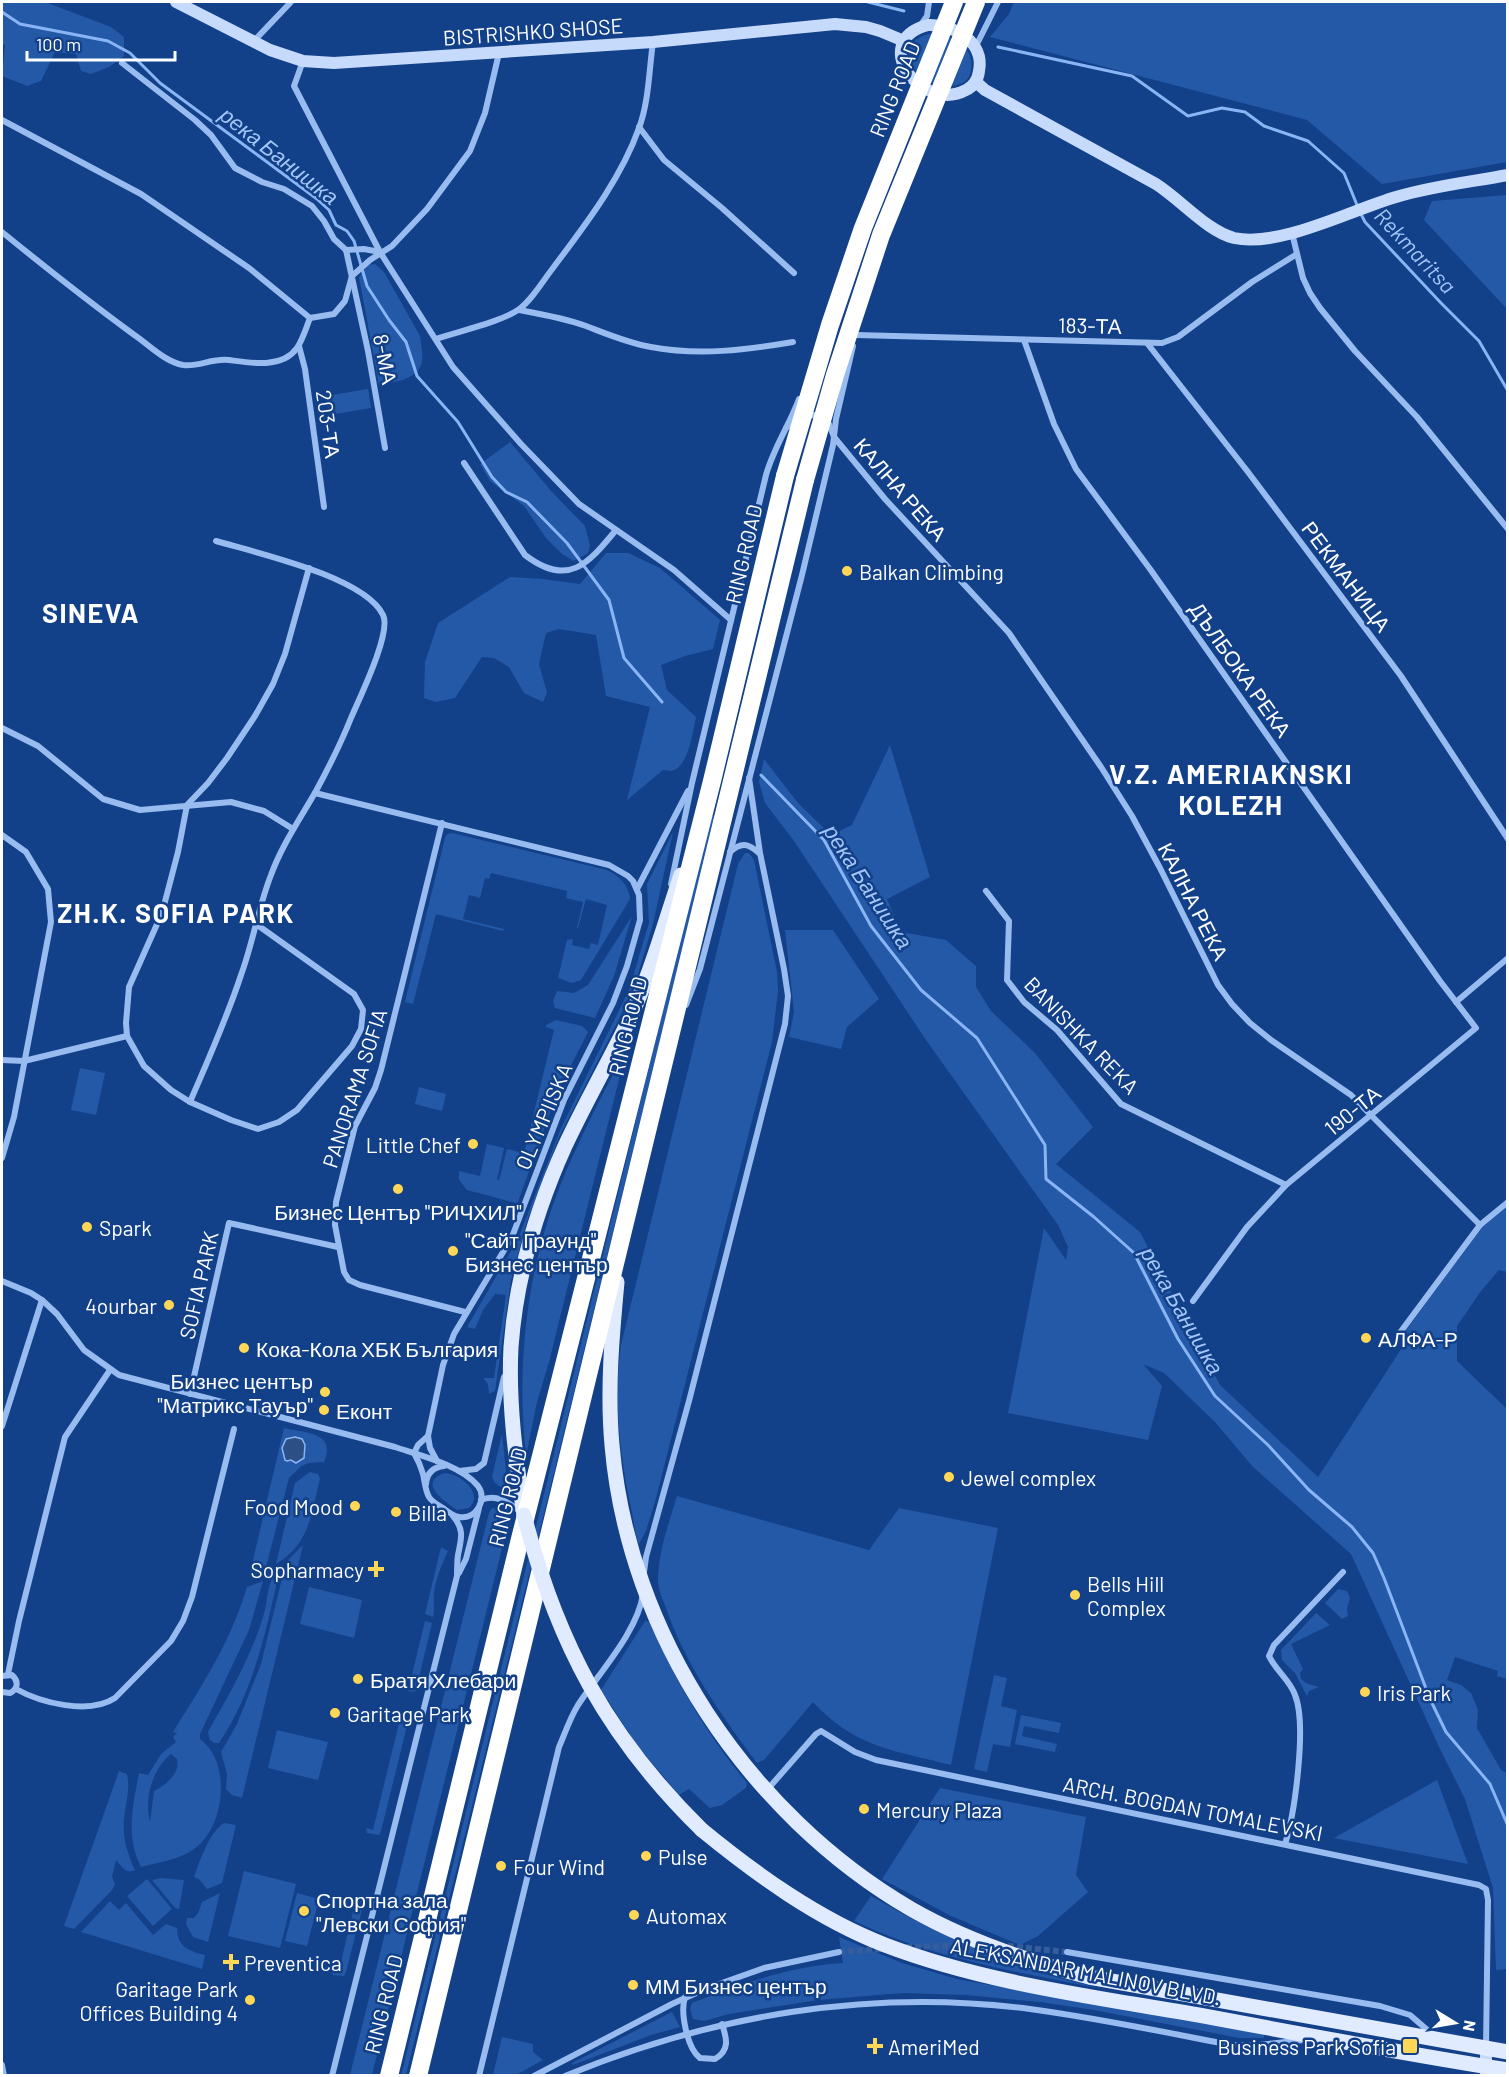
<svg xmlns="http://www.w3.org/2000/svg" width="1509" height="2077" viewBox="0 0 1509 2077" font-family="Barlow,sans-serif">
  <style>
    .green { fill: #2459a8; fill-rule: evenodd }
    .water { fill: #2c4f85; stroke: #89b5f4; stroke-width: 1.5 }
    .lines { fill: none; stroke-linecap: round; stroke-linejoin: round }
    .stream { stroke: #89b5f4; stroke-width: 3 }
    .street-tunnel { stroke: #365d9b; stroke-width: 6; stroke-dasharray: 6 3; stroke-linecap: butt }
    .street { stroke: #98bbf0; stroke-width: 6 }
    .secondary { stroke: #c6dafb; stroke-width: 12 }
    .primary { stroke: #e1ebff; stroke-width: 15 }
    .highway { stroke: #fff; stroke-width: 18 }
    .primary-bridge { stroke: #e1ebff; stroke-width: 15 }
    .highway-bridge { stroke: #fff; stroke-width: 18 }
    .poi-dot { fill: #ffd757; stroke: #124089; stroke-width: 2 }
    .labels { text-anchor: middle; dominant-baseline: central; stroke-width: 5; stroke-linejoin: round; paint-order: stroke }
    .street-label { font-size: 21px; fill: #fff; stroke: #124089 }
    .poi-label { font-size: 21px; fill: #fff; stroke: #124089; text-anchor: start }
    .water-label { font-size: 22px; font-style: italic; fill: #a3c6f8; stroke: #124089 }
    .district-label { font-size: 27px; font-weight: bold; letter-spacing: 1.5px; fill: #fff; stroke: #124089 }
  </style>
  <rect width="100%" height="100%" fill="#124089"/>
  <g class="green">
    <path d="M2,2H45L111,27L124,37V56L109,67L91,74L81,71L76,54L55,52L41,81L27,86L2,76L5,45L2,44Z"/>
    <path d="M1014,2H1507V162L1382,184L1307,120L990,37L1009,14Z"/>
    <path d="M928,34C947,34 977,46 971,70C970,77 966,82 960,84C926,97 883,47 928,34Z"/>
    <path d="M1507,195H1508L1507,309L1424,220L1432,201Z"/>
    <path d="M375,264L384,272L420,336C421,344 424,357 421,365C414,381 393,382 379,385L359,277L368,265Z"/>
    <path d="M368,389L371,408L329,415L326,396Z"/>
    <path d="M510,442L552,492L585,526L590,545L588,553L574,561L562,554L546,538L524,506L490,481L480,464Z"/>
    <path d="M606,553H628L660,568L720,620L713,649L685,656L661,665L667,690L696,717C693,730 689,768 671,771C668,771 666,770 663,770L627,800L650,707L606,696L596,635L559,629L546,633L539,664L547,693L543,702L524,693L509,667L494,658L482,657L455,698L436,702L424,698L425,662L438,623L510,577L543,579L580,584Z"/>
    <path d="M890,745L930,877L887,899L901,932L946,940L976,966V987L991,1011L1035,1053L1093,1127L1056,1164L1140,1232L1220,1385L1318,1477L1407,1340L1402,1336L1482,1227L1507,1207V1272L1499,1270L1481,1291L1457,1326V1361L1507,1409V1679L1497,1676L1498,1671L1455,1657L1447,1680L1461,1685L1471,1693L1478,1710L1477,1728L1501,1770L1507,1773V1969L1496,1970L1493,1888L1465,1799L1439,1747L1351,1554L1253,1467L1215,1422L1164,1373L1143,1364L1162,1386L1148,1440L1008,1413L1044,1228L1066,1260L1068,1247L1058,1225L926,1040L794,841L765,803L759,782L764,759L798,803L831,835L852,825Z"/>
    <path d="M711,815L715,817L406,2075L401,2076Z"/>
    <path d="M673,832L653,924L638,974L622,1013L559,1137L527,1221L511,1280L495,1391L489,1394L488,1384L483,1378H494L506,1295L495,1294L483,1310L475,1329L467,1327L518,1239L561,1128L629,990L649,923L647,884Z"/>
    <path d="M452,833L607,870C619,876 629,885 630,899L581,980L572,983L558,978L567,940L573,939L572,945L589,949L591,943L598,945L607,905L586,899L578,928L571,927L577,928L583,902L566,898L567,891L491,873L489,879L485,878L480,898L469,895L463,919L504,929L503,931L436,914L413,1004L405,1002L445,838L447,834Z"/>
    <path d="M745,853H749L754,860L777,972L778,991L772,1042L655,1502L646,1531L639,1544C635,1534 634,1523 632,1512C620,1459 613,1400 621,1345L738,864Z"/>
    <path d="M632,916L614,976L595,1018L555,1008L553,1001L557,991L574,993L588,985Z"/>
    <path d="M785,930H833L879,999L847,1027L841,1049L789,1037L794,1012Z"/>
    <path d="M556,1020L582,1026L588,1032L557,1093L518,1202L516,1203L467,1190L459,1180V1171L480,1176L487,1144L504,1148L497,1180H499L507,1149L524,1153L554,1030L546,1027V1025Z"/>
    <path d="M629,1043L624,1065L622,1067L549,1362L537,1402L526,1456C515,1354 529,1251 572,1158C589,1119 610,1081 629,1043Z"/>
    <path d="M80,1068L105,1073L96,1115L71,1110Z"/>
    <path d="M419,1087L446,1094L442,1111L415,1104Z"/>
    <path d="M284,1428C305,1433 337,1432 324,1462L309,1463L301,1466L289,1478L265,1571L249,1577Z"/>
    <path d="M502,1434L508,1490L506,1491L495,1483L492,1477Z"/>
    <path d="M310,1472L318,1474L320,1479C311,1514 310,1544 276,1564L295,1483Z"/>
    <path d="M444,1473C460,1473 485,1494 469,1508L457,1510C445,1501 417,1484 444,1473Z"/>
    <path d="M677,1496L869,1550L899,1508L998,1528L951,1765C895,1751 854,1747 813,1702L764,1760L757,1763C721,1715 685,1664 666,1608C663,1599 658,1590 658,1581C658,1552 669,1523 677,1496Z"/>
    <path d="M494,1508L508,1516L509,1520L372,2075H350L489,1513L491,1509Z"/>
    <path d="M303,1545L242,1798L232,1795L226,1789L227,1774L221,1752L237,1724L261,1664L286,1562Z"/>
    <path d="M441,1547L448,1551C442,1564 436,1578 434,1593C433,1602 435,1609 433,1617L425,1614Z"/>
    <path d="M280,1568C267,1627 254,1692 219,1743H214L210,1740L208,1732C230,1693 253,1654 265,1610C268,1596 268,1578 280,1568Z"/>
    <path d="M263,1581L249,1630L200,1734V1739C232,1762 225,1828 194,1849C179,1860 159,1862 141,1867C125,1836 133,1805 139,1773L148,1775L161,1754L176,1742L173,1737L177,1733L173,1732C203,1684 231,1641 247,1587ZM171,1754L177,1759C180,1774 167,1784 154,1791L150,1822C144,1798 152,1770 171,1754Z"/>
    <path d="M309,1587L362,1600L354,1638L300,1624Z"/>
    <path d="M1338,1589L1347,1591L1350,1598L1347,1609L1348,1616L1342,1619L1325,1603Z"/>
    <path d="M1316,1613L1330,1625L1291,1644L1303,1669L1300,1673L1301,1679L1306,1683L1319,1687L1309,1691L1307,1696L1295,1673L1282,1660L1281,1650Z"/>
    <path d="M425,1621L432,1623L416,1690L413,1692L408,1691Z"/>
    <path d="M645,1621L650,1622C675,1681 706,1733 747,1783L746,1788L722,1805L710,1808L689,1789L679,1795L637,1745L601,1690Z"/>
    <path d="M994,1675L1007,1678L1001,1706L1017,1710L1010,1747L993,1744L987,1772L974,1769Z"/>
    <path d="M401,1715L406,1718L408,1722L381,1831L379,1835L367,1833L366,1828L373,1830Z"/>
    <path d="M1021,1715L1061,1723L1059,1733L1024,1726L1022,1736L1057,1744L1055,1752L1015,1744Z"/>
    <path d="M277,1730L328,1742L318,1780L268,1768Z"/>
    <path d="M119,1771L127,1774C130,1787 127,1798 125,1811C121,1832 126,1851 135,1870C125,1875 122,1866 116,1860L112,1877L115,1884L112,1890L74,1929L64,1926Z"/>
    <path d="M1437,1780L1468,1864L1334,1838Z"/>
    <path d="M940,1788L1086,1817L1076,1875L1088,1892L1038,1936L1020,1945L951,1916L882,1879Z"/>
    <path d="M224,1823L236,1825L222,1883L207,1889L200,1880L194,1877C199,1862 210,1831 224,1823Z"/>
    <path d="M244,1871L296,1884L280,1948L228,1936Z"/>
    <path d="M161,1878L184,1880L179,1909L175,1908L152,1880Z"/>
    <path d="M147,1879L172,1909L153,1926L127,1896Z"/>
    <path d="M220,1893L208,1942L193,1937L186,1924L187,1918H194L198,1913L202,1902Z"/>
    <path d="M297,1893L319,1899L307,1946L285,1941Z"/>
    <path d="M357,1895L365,1898L346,1972L344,1976L333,1975L331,1970V1969L339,1970Z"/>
    <path d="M871,1896C920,1924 969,1949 1022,1967C1049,1976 1076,1982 1103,1989C1017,1972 934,1959 854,1921Z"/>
    <path d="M110,1901L119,1910L126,1903L153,1935L166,1924L177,1928C177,1947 189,1951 205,1955L202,1969L81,1932Z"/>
    <path d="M839,1937L902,1963L957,1979L1264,2034V2038H1239L1094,2010L1040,2002L966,1995L903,1993L818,2000L729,2014L704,2021L693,2019L690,2009L692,2003C741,1984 790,1966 843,1963Z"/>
    <path d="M672,2012L680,2027L651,2035L573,2065L572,2063Z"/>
    <path d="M502,2037L533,2044V2052L543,2060L516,2075H493Z"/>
  </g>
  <path class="water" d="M295,1437L302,1439L305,1445L304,1458L296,1463L291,1460L287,1461L285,1460L282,1448L286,1439Z"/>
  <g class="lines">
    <g class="stream">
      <path d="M868,2L904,11"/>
      <path d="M2,12L20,24L108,41L130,53L160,83L317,199L329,210L336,225L347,231L354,241L367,286L389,320L406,342L417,376L458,422L492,477L506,492L527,502L567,543L609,600L624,658L662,702"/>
      <path d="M998,47L1132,76L1188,116L1222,108L1245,112L1264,126L1308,141L1344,173L1357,205"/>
      <path d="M1360,212L1365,222L1441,303L1479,341L1508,391"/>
      <path d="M761,775L824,840L871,926L921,990L977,1038L1045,1145L1046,1179L1094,1217L1134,1253L1178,1339L1215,1396L1268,1445L1309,1490L1352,1527L1373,1553L1384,1578L1430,1699L1446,1732L1490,1784L1508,1826"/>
    </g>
    <g class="street-tunnel">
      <path d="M1008,1946L1067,1952"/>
      <path d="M906,1947L974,1945"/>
      <path d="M839,1952L881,1949"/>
    </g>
    <g class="street">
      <path d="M920,26L927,16L929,2"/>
      <path d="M253,42L291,2"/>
      <path d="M976,46L998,2"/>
      <path d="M303,61L294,86L380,252L453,367L521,444L579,504L674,570L731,620"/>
      <path d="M122,63L195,120L211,135L235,168L262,182L284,189L312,206L324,221L334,239L346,250L368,351L385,448"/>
      <path d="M2,120L141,194L249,268L310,318"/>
      <path d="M639,127L664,160L722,208L794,273"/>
      <path d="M2,232C45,267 88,301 133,334C148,344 165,362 183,365C199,367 212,358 229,360C251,363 282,369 297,348C303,339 306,328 310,318"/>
      <path d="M1292,233L1303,278L1310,293L1320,308L1355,351L1417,417L1508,529"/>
      <path d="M346,250L364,249L380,252"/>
      <path d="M519,310C541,314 564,318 586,326C607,334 628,343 651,347C699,356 746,350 793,342"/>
      <path d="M310,318L334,314L345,301L352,276L370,260L392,246L427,209L470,151L485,113L499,53"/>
      <path d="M856,335L1162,343L1178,337L1252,282L1297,254"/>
      <path d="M436,339C459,331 498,323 518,310C532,300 542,282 553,268C585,225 621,179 639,128C649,101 649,70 653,42"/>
      <path d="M1024,340L1054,424L1076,469L1150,569L1440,981L1476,1028L1286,1185L1247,1227L1193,1301"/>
      <path d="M1147,343L1248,472L1401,676L1508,839"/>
      <path d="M299,346L305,369L324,507"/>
      <path d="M786,428L801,416L815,415L825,420L829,424L834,437L885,499L1009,633L1101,767L1132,816L1160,868L1218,985L1232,1004L1250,1023L1271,1040L1351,1095L1480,1225"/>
      <path d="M464,463L525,555C568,588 588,564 616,530"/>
      <path d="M2,728L38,746L103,799L140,810L231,802L264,811L293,829"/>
      <path d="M315,793L609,865L628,876L633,881L639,895L640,920L627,966L613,1003L564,1100L512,1237L454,1334L443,1365L428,1436L430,1448L437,1461"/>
      <path d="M442,823L381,1070L375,1088L355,1126L336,1202L335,1225L344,1272L349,1280L360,1285L465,1312"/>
      <path d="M2,835L26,852L48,889L51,922L14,1117L2,1158"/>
      <path d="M730,852C741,842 748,843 759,853"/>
      <path d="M671,884L692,783L766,475C774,447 789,426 799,399"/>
      <path d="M637,889L688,791"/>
      <path d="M986,891L1009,921L1007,980L1024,1002L1057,1030L1121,1104L1286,1185"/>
      <path d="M256,924L354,994L363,1010L361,1029L352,1046L297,1110L279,1122L258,1129L231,1120L190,1102L171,1090L144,1066L127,1036L126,1023L129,987L162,913L178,852L187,805L208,783L227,758L255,716L273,684L285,654L309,568"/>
      <path d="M1456,1002L1508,958"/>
      <path d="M686,1005L700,969L802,575L833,445L836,419L853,346"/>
      <path d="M2,1060L24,1061L127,1036"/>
      <path d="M190,1102C208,1060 227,1018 241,975C253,943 258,908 271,875C282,845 300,819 316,791C329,767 341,743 351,718C359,699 392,632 383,615C365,577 257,553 216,541"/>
      <path d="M2,1281L31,1293L42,1300L57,1314L84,1350L119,1375L395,1447C419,1455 461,1465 478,1486C488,1499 476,1520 459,1517C453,1516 448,1512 443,1508C438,1505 432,1502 429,1497C425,1490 425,1482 423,1474C421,1467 418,1460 414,1453"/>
      <path d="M1399,1334L1480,1225L1508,1202"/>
      <path d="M190,1394L229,1223L338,1247"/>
      <path d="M2,1426L42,1300"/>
      <path d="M414,1453L418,1445L428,1436"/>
      <path d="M459,1471L476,1469L484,1463L504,1377"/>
      <path d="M426,1484C427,1473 433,1467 444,1466"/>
      <path d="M481,1500C496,1493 509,1503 521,1512"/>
      <path d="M644,1572L646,1557L689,1401L785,1024L788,996L784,969L760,853L749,778"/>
      <path d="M459,1573L466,1559L479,1508"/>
      <path d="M8,1674L19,1621L65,1437L110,1370"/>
      <path d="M2,1676L12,1675C19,1681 18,1689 10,1693L2,1692"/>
      <path d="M16,1689C41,1703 89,1715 115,1698L171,1641L183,1621L192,1597L234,1429"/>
      <path d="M767,1790L816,1734L821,1731L855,1752L876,1760L1479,1885L1486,1889L1488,1900L1486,2048"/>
      <path d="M1285,1844C1295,1813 1307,1724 1295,1695C1290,1680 1276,1671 1269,1656L1274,1645L1343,1572"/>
      <path d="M1067,1952L1380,2006L1410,2015L1432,2034"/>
      <path d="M685,1997C680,2012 687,2048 700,2058L715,2059C730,2050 727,2039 722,2024"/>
      <path d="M2,2065L4,2076"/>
      <path d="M332,2076L457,1576C457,1569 457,1562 458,1555C461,1539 465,1530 453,1516"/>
      <path d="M479,2076L559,1747C565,1733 570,1718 578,1705C599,1673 638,1631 643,1594"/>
      <path d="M534,2076L672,2004L705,1989L764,1968L839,1952"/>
      <path d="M565,2076C712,2015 871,1988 1030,2009C1097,2018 1164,2032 1231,2045H1259L1303,2040"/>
    </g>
    <g class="secondary">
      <path d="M176,2L270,50L303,61L334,63L653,42L835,24L866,27L880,31L904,41"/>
      <path d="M928,25C954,24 985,42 979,71C978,80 974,86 966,90C922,114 867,41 928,25Z"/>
      <path d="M976,82L985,90L1156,184C1181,200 1207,231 1234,238C1279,248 1351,210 1396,197C1432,186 1470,182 1508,175"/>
      <path d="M1486,2048V2076"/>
    </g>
    <g class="primary">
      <path d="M617,1282C612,1336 607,1390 612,1445C628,1634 748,1814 911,1909C967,1941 1026,1961 1089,1977L1508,2052"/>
      <path d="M524,1515C516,1460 508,1403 511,1347C516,1279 537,1208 565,1146C584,1105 607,1065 627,1024C650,977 664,925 681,875"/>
      <path d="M702,1830C757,1875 818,1919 885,1945C987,1984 1097,1997 1204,2016C1305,2035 1406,2054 1508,2070"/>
    </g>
    <g class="highway">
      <path d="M389,2076L520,1539L712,781L785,476"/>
      <path d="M418,2076L805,480"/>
    </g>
    <path class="primary-bridge" d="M524,1515C557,1643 607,1737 702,1830"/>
    <g class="highway-bridge">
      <path d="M785,476L830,325L863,228L954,2"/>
      <path d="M805,480L835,375L881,235L976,2"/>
    </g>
  </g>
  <g class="poi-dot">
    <circle cx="847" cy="571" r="6"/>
    <circle cx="473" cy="1144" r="6"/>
    <circle cx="398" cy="1189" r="6"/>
    <circle cx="87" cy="1227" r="6"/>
    <circle cx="453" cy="1251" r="6"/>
    <circle cx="169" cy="1305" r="6"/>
    <circle cx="1366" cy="1338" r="6"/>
    <circle cx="244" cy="1348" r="6"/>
    <circle cx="325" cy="1392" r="6"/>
    <circle cx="324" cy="1410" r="6"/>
    <circle cx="949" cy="1477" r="6"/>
    <circle cx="355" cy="1506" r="6"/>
    <circle cx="396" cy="1512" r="6"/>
    <path d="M373 1560h6v6h6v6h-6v6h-6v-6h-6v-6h6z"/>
    <circle cx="1075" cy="1595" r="6"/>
    <circle cx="358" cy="1679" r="6"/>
    <circle cx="1365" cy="1692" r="6"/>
    <circle cx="335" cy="1713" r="6"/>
    <circle cx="864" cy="1809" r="6"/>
    <circle cx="646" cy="1856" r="6"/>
    <circle cx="501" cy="1866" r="6"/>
    <circle cx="304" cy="1911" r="6"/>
    <circle cx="634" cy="1915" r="6"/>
    <path d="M228 1953h6v6h6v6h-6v6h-6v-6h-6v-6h6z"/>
    <circle cx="633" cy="1985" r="6"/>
    <circle cx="250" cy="2000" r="6"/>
    <path d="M872 2037h6v6h6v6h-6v6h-6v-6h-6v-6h6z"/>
    <rect x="1402" y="2038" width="16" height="16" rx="3"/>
  </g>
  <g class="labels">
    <g class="street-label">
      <text transform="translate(533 31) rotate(-4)">BISTRISHKO SHOSE</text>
      <text transform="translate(894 89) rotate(-68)">RING ROAD</text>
      <text transform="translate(1090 325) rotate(1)">183-ТА</text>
      <text transform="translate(386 359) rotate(79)">8-МА</text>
      <text transform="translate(329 424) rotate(82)">203-ТА</text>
      <text transform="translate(901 489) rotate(49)">КАЛНА РЕКА</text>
      <text transform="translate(743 554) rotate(-77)">RING ROAD</text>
      <text transform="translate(1347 576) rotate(53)">РЕКМАНИЦА</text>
      <text transform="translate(1241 669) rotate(55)">ДЪЛБОКА РЕКА</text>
      <text transform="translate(1194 901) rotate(63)">КАЛНА РЕКА</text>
      <text transform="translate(627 1026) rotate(-76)">RING ROAD</text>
      <text transform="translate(1082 1035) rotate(46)">BANISHKA REKA</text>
      <text transform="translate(354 1088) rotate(-72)">PANORAMA SOFIA</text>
      <text transform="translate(1352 1110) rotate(-39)">190-ТА</text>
      <text transform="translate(543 1116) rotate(-67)">OLYMPIISKA</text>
      <text transform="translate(198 1285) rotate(-77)">SOFIA PARK</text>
      <text transform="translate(507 1497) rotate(-76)">RING ROAD</text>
      <text transform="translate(1193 1808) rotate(11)">ARCH. BOGDAN TOMALEVSKI</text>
      <text transform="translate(1086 1971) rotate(11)">ALEKSANDAR MALINOV BLVD.</text>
      <text transform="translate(383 2004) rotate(-76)">RING ROAD</text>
    </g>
    <g class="poi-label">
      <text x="859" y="571">Balkan Climbing</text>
      <text x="461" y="1144" text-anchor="end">Little Chef</text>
      <text x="398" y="1211" text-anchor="middle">Бизнес Център "РИЧХИЛ"</text>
      <text x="99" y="1227">Spark</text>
      <text x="465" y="1239">"Сайт Граунд"<tspan x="465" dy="24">Бизнес център</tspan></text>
      <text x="157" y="1305" text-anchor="end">4ourbar</text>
      <text x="1378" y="1338">АЛФА-Р</text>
      <text x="256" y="1348">Кока-Кола ХБК България</text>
      <text x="313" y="1380" text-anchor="end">Бизнес център<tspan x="313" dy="24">"Матрикс Тауър"</tspan></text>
      <text x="336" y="1410">Еконт</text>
      <text x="961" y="1477">Jewel complex</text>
      <text x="343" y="1506" text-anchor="end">Food Mood</text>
      <text x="408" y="1512">Billa</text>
      <text x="364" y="1569" text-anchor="end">Sopharmacy</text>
      <text x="1087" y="1583">Bells Hill<tspan x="1087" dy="24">Complex</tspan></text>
      <text x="370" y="1679">Братя Хлебари</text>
      <text x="1377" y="1692">Iris Park</text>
      <text x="347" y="1713">Garitage Park</text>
      <text x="876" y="1809">Mercury Plaza</text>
      <text x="658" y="1856">Pulse</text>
      <text x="513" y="1866">Four Wind</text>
      <text x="316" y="1899">Спортна зала<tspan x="316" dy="24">"Левски София"</tspan></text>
      <text x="646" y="1915">Automax</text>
      <text x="244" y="1962">Preventica</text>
      <text x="645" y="1985">ММ Бизнес център</text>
      <text x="238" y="1988" text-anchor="end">Garitage Park<tspan x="238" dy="24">Offices Building 4</tspan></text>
      <text x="888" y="2046">AmeriMed</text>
      <text x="1396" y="2046" text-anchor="end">Business Park Sofia</text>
    </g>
    <g class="water-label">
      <text transform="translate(280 155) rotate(38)">река Банишка</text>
      <text transform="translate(1416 250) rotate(47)">Rekmaritsa</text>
      <text transform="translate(869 886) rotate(57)">река Банишка</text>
      <text transform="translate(1183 1310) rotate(60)">река Банишка</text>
    </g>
    <g class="district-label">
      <text x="91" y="612">SINEVA</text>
      <text x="1231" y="773">V.Z. AMERIAKNSKI<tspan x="1231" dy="31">KOLEZH</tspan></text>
      <text x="176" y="912">ZH.K. SOFIA PARK</text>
    </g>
  </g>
  <rect width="1509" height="2077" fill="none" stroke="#ffffff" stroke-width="6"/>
  <g transform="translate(1455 2023) rotate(101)" stroke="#124089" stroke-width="4.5" paint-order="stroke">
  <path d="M0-4.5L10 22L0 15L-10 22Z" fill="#ffffff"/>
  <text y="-9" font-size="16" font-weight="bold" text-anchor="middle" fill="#ffffff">N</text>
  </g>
  <path d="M27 51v9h148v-9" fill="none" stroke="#ffffff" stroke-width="3"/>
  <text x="36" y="51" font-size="18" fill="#ffffff" stroke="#124089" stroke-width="4.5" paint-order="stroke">100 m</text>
</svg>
